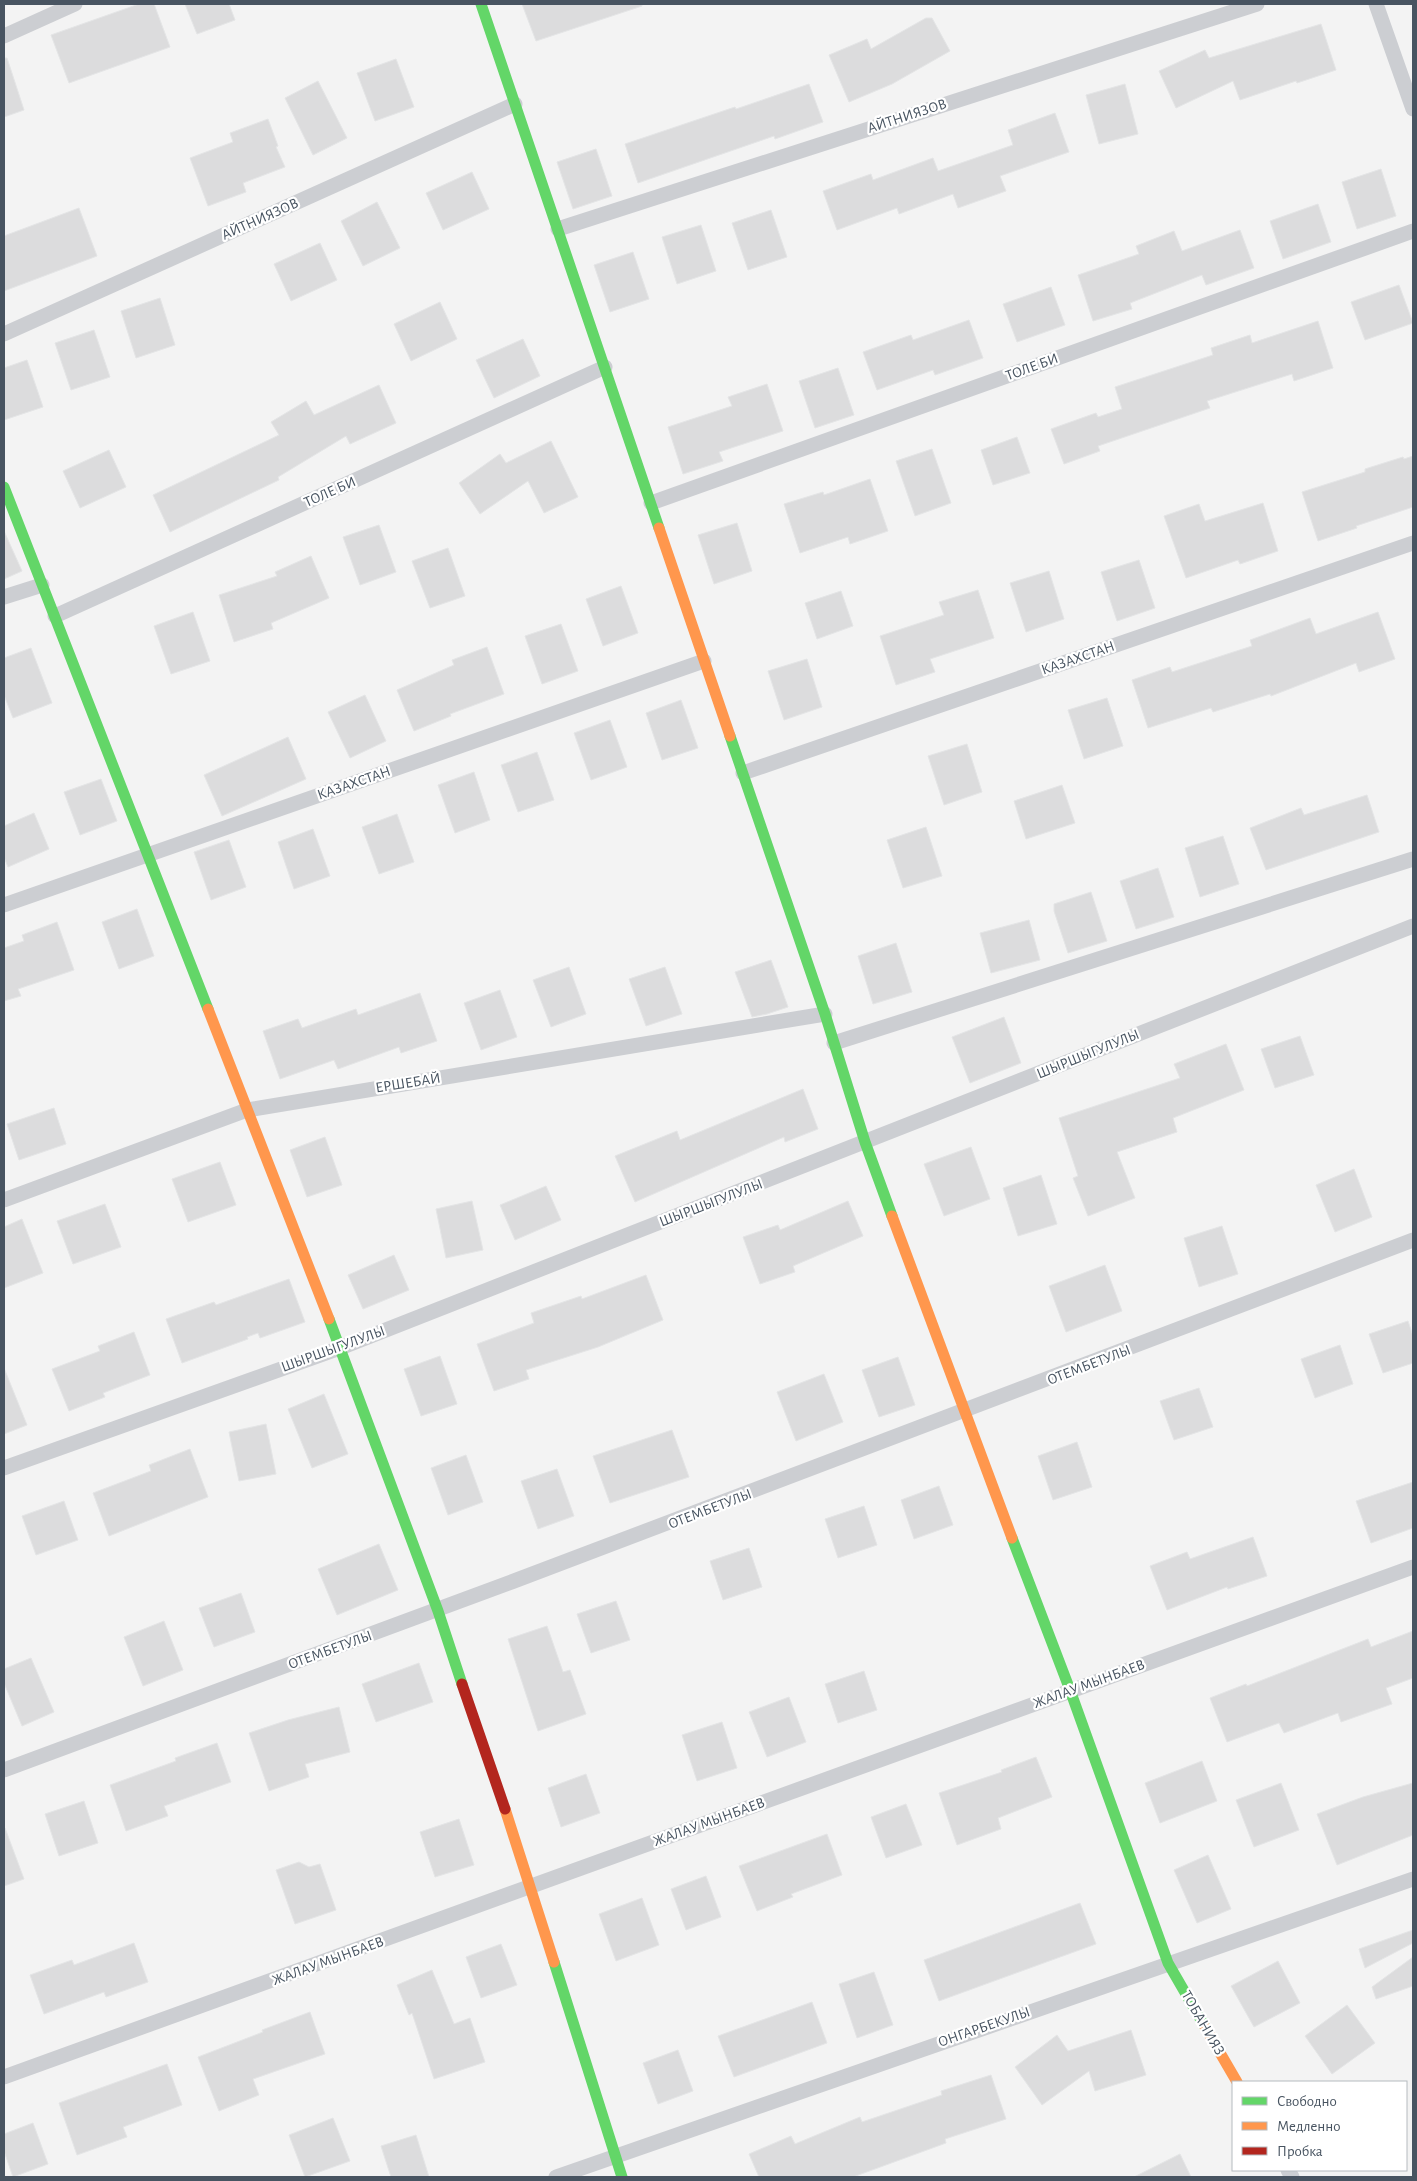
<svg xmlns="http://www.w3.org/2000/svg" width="1417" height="2181" viewBox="0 0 1417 2181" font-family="'Alegreya Sans',sans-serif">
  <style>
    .building { fill: #dcdcdd; stroke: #e4e5e6 }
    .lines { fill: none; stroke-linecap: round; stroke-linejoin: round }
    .street { stroke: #ccced2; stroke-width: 15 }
    .fast { stroke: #63d668; stroke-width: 11 }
    .slow { stroke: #ff974d; stroke-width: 11 }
    .jam { stroke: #b3261e; stroke-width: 11 }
    .labels { text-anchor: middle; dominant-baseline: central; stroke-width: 4.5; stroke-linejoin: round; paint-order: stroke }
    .street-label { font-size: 15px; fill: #485461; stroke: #fff }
  </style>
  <rect width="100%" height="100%" fill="#f3f3f3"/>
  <g class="building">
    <path d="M139,4H154L170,47L69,83L51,35Z"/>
    <path d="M185,4H229L235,20L197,34Z"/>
    <path d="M522,4H642V6L536,41Z"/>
    <path d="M926,18H932L950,51L892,84L849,102L829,55L867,39L871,49Z"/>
    <path d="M1321,24L1336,70L1297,83L1296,81L1240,100L1233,81L1176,108L1159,71L1205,50L1209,58Z"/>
    <path d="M4,58H7L24,110L4,117Z"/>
    <path d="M396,59L414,107L375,121L357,73Z"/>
    <path d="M318,81L347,138L313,155L285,98Z"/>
    <path d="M809,84L823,122L775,139L774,136L638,183L625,144L735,107L736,109Z"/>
    <path d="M1125,84L1138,134L1099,144L1086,95Z"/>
    <path d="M1055,113L1069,152L1000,176L1006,191L958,208L953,194L899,214L897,208L837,230L823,191L871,174L873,180L933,158L938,171L1013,145L1008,130Z"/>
    <path d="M268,119L278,146L276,147L285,167L243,183L246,192L208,206L190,158L233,142L230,133Z"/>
    <path d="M596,149L612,196L573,209L557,162Z"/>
    <path d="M1381,169L1396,216L1357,229L1342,182Z"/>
    <path d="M472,172L489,209L443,230L426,193Z"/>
    <path d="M377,202L400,248L363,266L341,221Z"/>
    <path d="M1318,204L1331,242L1283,259L1270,221Z"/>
    <path d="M79,208L97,256L4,291V236Z"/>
    <path d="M771,210L787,257L748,270L732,223Z"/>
    <path d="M701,225L716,271L677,284L662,237Z"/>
    <path d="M1240,230L1254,268L1206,285L1202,275L1130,303L1132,309L1093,321L1078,275L1139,254L1136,246L1174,231L1182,251Z"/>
    <path d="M320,243L337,280L291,301L274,264Z"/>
    <path d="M633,252L649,299L610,312L594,265Z"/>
    <path d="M1399,285L1413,323L1365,340L1351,302Z"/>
    <path d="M1051,287L1065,325L1017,342L1003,304Z"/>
    <path d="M160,298L175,345L136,358L121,311Z"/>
    <path d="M440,302L457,339L411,361L394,324Z"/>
    <path d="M969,320L983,358L935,375L933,370L877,390L863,352L911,335L913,340Z"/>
    <path d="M1318,321L1333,368L1294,381L1292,374L1207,401L1210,408L1098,446L1100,451L1064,464L1051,429L1096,413L1098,417L1122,409L1115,387L1213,355L1211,348L1250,335L1252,343Z"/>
    <path d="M94,330L110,377L71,390L55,343Z"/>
    <path d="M523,339L540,376L494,398L476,360Z"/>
    <path d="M27,360L43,407L4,420V368Z"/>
    <path d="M838,368L854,415L815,428L799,381Z"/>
    <path d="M767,384L783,431L719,452L723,461L683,474L668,427L732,406L728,397Z"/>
    <path d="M379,385L396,423L350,444L346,436L278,477L279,480L170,532L153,495L279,435L271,422L306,401L314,415Z"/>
    <path d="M1017,437L1030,473L993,485L981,450Z"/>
    <path d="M551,441L578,497L544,513L528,481L480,514L459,483L500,454L506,463Z"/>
    <path d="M932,449L951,503L915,516L896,461Z"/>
    <path d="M109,450L126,487L80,508L63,471Z"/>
    <path d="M1413,456V507L1356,526L1357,528L1318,541L1302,492L1365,472V469L1403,457L1404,459Z"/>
    <path d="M870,479L888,531L850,544L848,537L800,553L784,504L823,492L824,495Z"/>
    <path d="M1263,503L1278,551L1240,564L1238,560L1186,578L1164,516L1199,504L1205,521Z"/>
    <path d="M737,523L752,571L714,584L698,535Z"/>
    <path d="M379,525L396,572L360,585L343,537Z"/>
    <path d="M4,531L22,571L4,579Z"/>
    <path d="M448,548L465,596L430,608L412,561Z"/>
    <path d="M311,556L329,598L271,623L273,629L234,642L219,595L277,576L275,572Z"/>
    <path d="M1139,560L1155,608L1117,621L1101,572Z"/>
    <path d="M1049,571L1064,619L1026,632L1010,583Z"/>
    <path d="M621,586L638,633L603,646L586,599Z"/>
    <path d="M978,590L994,638L930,659L935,672L896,685L880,636L944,615L939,602Z"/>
    <path d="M841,591L853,626L817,639L805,603Z"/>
    <path d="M193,612L210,661L171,674L154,626Z"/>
    <path d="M1378,612L1395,659L1359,672L1356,663L1271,696L1270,694L1213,712L1211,708L1148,728L1132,680L1170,667L1172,672L1252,646L1250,640L1310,618L1316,634Z"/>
    <path d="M561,624L578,671L542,684L525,636Z"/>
    <path d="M487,647L504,694L450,714L451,716L414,731L397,690L454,665L452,660Z"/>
    <path d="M31,648L52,703L13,718L4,695V658Z"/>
    <path d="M807,659L822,707L784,720L768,671Z"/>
    <path d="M365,695L386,741L350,758L328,712Z"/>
    <path d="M1107,698L1123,746L1084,759L1068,710Z"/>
    <path d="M681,700L698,748L662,760L646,713Z"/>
    <path d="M610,720L627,767L591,780L574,733Z"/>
    <path d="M288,737L306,779L222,816L204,775Z"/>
    <path d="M967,744L982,792L944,805L928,756Z"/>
    <path d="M537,752L554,800L518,812L501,765Z"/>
    <path d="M474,772L490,820L455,833L438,785Z"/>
    <path d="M101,779L117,821L80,835L64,792Z"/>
    <path d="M1062,785L1075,823L1026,839L1014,801Z"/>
    <path d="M1367,795L1379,832L1266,870L1250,828L1301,808L1304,815Z"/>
    <path d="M34,813L49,849L8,867L4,857V826Z"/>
    <path d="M397,814L414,862L379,874L362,827Z"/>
    <path d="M926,827L942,876L903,888L887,840Z"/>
    <path d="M313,829L330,876L294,889L278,842Z"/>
    <path d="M1223,836L1239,884L1200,897L1185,848Z"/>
    <path d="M229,840L246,887L211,900L194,852Z"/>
    <path d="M1158,868L1174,917L1136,929L1120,881Z"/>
    <path d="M1091,892L1107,941L1068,953L1054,911V904Z"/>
    <path d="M137,909L154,956L119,969L102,922Z"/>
    <path d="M1029,920L1040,960L991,973L980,933Z"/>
    <path d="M57,922L74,970L18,989L21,996L4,1001V948L24,941L22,935Z"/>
    <path d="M896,943L912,992L873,1004L858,956Z"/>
    <path d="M771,960L788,1007L767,1014L752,1017L735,972Z"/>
    <path d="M569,967L586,1014L551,1027L533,980Z"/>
    <path d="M665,967L682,1014L646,1026L629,979Z"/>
    <path d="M500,990L517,1037L481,1050L464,1003Z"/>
    <path d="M420,993L437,1041L401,1053L399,1047L338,1069L334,1060L280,1079L263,1031L298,1019L302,1028L356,1009L358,1015Z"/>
    <path d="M1004,1017L1021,1063L970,1083L952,1037Z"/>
    <path d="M1300,1036L1314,1075L1275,1088L1261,1049Z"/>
    <path d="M1226,1044L1244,1090L1173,1118L1177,1132L1117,1152L1135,1198L1088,1216L1073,1178L1078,1176L1059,1118L1180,1078L1174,1064Z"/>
    <path d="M803,1089L818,1129L785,1142L784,1137L635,1202L615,1156L677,1131L680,1140Z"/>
    <path d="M54,1108L66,1144L19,1160L7,1124Z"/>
    <path d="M325,1137L342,1185L307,1197L290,1150Z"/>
    <path d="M971,1147L990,1199L944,1216L924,1164Z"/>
    <path d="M220,1162L236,1205L188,1222L172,1179Z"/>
    <path d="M1354,1169L1372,1217L1335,1232L1316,1185Z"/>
    <path d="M1041,1175L1057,1224L1018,1236L1003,1188Z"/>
    <path d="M546,1186L561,1220L515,1240L500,1205Z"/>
    <path d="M472,1201L483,1250L446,1258L436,1209Z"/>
    <path d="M848,1201L863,1236L793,1266L795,1272L760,1284L743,1237L778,1225L780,1230Z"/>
    <path d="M105,1204L121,1247L73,1264L57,1221Z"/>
    <path d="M22,1219L43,1273L4,1288V1227Z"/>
    <path d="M1222,1226L1238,1274L1199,1287L1184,1238Z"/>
    <path d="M394,1255L409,1290L363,1309L348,1275Z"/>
    <path d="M1105,1265L1122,1311L1066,1332L1049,1286Z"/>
    <path d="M646,1275L663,1320L598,1347L526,1370L529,1379L494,1391L477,1344L534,1323L531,1313L581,1296L582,1299Z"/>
    <path d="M289,1279L305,1322L260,1338L258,1333L247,1337L248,1339L182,1363L166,1319L214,1302L216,1305Z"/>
    <path d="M1408,1321L1413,1336V1363L1383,1373L1369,1334Z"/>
    <path d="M134,1332L150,1375L103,1393L105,1397L69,1411L52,1369L100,1351L98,1346Z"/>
    <path d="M1340,1345L1353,1384L1315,1398L1301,1359Z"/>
    <path d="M440,1356L457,1404L421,1416L404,1369Z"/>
    <path d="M898,1357L915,1405L879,1417L862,1370Z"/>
    <path d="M4,1368L27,1425L4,1434Z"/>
    <path d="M824,1374L843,1422L796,1441L777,1392Z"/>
    <path d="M1199,1388L1213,1427L1174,1440L1160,1401Z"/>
    <path d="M324,1394L348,1454L312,1468L288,1409Z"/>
    <path d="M266,1424L276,1474L239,1481L229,1432Z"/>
    <path d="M672,1430L689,1477L610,1503L593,1456Z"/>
    <path d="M1077,1442L1092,1487L1053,1500L1038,1456Z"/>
    <path d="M190,1449L208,1497L109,1536L93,1493L151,1471L149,1465Z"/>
    <path d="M466,1455L483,1502L448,1515L431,1468Z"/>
    <path d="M557,1469L574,1516L538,1529L521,1481Z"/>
    <path d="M1413,1482V1528L1371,1543L1356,1501Z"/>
    <path d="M939,1486L953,1525L914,1539L901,1500Z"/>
    <path d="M64,1501L78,1540L36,1555L22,1516Z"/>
    <path d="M864,1506L877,1545L838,1558L825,1519Z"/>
    <path d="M1253,1537L1267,1576L1228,1589L1227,1587L1167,1610L1150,1566L1187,1552L1190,1559Z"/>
    <path d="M379,1544L398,1590L337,1615L318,1569Z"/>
    <path d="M749,1548L762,1587L723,1600L710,1561Z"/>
    <path d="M241,1593L255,1632L214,1647L199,1608Z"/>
    <path d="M616,1601L630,1640L591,1653L577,1614Z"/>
    <path d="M164,1621L183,1670L143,1686L124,1637Z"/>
    <path d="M547,1626L563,1672L570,1670L586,1714L538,1731L508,1639Z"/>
    <path d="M1413,1631V1678L1386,1688L1392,1704L1341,1722L1338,1713L1284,1733L1279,1723L1227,1742L1210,1698L1246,1684L1247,1686L1368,1639L1371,1647Z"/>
    <path d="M31,1658L54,1712L22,1726L4,1683V1669Z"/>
    <path d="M419,1663L433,1702L376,1722L362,1684Z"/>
    <path d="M864,1671L877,1710L838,1723L825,1684Z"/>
    <path d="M789,1697L806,1742L767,1757L749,1712Z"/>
    <path d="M339,1707L350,1752L305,1764L309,1777L269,1791L249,1733L288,1720Z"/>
    <path d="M722,1722L737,1768L697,1781L682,1735Z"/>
    <path d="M217,1743L231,1782L164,1806L168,1816L126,1831L110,1785L176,1761L175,1758Z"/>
    <path d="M1036,1757L1052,1797L998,1818L1001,1829L957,1845L939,1793L1002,1772L1001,1770Z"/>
    <path d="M1202,1761L1217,1801L1160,1823L1145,1783Z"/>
    <path d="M586,1774L600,1813L561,1827L548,1788Z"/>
    <path d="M1281,1783L1299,1830L1254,1847L1236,1800Z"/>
    <path d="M1413,1783V1835L1337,1865L1317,1814L1363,1797Z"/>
    <path d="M84,1801L98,1843L59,1856L45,1814Z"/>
    <path d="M906,1804L922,1845L886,1858L871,1817Z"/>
    <path d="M459,1819L474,1865L435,1877L420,1832Z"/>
    <path d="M4,1828H5L24,1879L4,1886Z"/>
    <path d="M827,1834L842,1875L791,1894L793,1897L757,1911L739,1866Z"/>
    <path d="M1208,1855L1231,1909L1197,1923L1174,1870Z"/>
    <path d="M299,1862L309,1867L320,1864L336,1910L295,1924L276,1870Z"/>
    <path d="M706,1876L721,1917L686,1930L671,1889Z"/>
    <path d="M642,1898L659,1945L616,1961L599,1914Z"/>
    <path d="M1080,1903L1096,1944L939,2001L924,1960Z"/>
    <path d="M1413,1930V1943L1365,1968L1359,1949Z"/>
    <path d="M134,1943L148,1982L106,1997L104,1992L44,2014L30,1975L72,1960L74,1965Z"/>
    <path d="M501,1944L517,1985L481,1998L466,1957Z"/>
    <path d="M1413,1957V1986L1376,1999L1372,1987Z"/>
    <path d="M1278,1961L1300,2003L1254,2027L1231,1986Z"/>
    <path d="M432,1970L454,2024L470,2018L485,2062L434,2079L412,2013L409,2015L397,1985Z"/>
    <path d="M874,1972L893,2025L857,2038L839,1984Z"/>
    <path d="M812,2002L827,2043L734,2077L718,2036Z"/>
    <path d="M1347,2005L1375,2043L1332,2074L1305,2036Z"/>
    <path d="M310,2012L325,2054L253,2079L259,2095L219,2111L198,2057L263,2032L262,2030Z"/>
    <path d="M1131,2030L1146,2075L1095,2091L1089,2071L1042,2105L1015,2067L1057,2035L1068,2051Z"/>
    <path d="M678,2050L693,2091L658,2104L643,2063Z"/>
    <path d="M167,2064L182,2105L123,2127L127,2137L77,2155L59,2103Z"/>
    <path d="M991,2075L1006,2119L945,2139L946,2143L853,2177H759L749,2154L791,2136L795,2144L860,2117L862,2122L942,2095L941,2091Z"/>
    <path d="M333,2118L350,2161L305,2177L289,2135Z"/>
    <path d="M33,2123L48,2164L13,2177L4,2151V2134Z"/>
    <path d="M416,2135L429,2177H391L381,2146Z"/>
    <path d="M1180,2154L1191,2177H1134Z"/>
  </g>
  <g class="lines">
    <g class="street">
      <path d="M1376,4L1413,109"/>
      <path d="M4,36L75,4"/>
      <path d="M558,229L1257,4"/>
      <path d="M4,334L515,104"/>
      <path d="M651,503L1413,231"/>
      <path d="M4,597L42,585"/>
      <path d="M55,616L605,367"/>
      <path d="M743,773L1413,543"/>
      <path d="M4,905L704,661"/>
      <path d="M834,1043L1413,859"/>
      <path d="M4,1200L247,1110L825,1014"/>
      <path d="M4,1468L340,1348L1413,926"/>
      <path d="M4,1770C475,1597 945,1420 1413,1240"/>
      <path d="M4,2077L1413,1567"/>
      <path d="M1288,2170L1292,2177"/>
      <path d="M556,2177L1413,1879"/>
    </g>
    <g class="fast">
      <path d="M481,4L659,528"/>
      <path d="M4,487L208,1009"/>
      <path d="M730,736L825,1014L865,1142L892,1216"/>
      <path d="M329,1319L438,1611L462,1684"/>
      <path d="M1012,1538L1070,1690L1168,1963L1205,2027"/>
      <path d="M554,1962L622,2177"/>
    </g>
    <g class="slow">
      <path d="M659,528L730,736"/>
      <path d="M208,1009L329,1319"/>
      <path d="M892,1216L1012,1538"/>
      <path d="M505,1809L554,1962"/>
      <path d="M1205,2027L1237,2082"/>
    </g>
    <path class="jam" d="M462,1684L505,1809"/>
  </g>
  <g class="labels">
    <g class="street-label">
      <text transform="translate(907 116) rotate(-18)">АЙТНИЯЗОВ</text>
      <text transform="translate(260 219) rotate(-24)">АЙТНИЯЗОВ</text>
      <text transform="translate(1032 367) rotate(-20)">ТОЛЕ БИ</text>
      <text transform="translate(330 492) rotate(-24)">ТОЛЕ БИ</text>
      <text transform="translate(1078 658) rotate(-19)">КАЗАХСТАН</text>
      <text transform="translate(354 783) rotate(-19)">КАЗАХСТАН</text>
      <text transform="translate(1088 1054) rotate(-22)">ШЫРШЫГУЛУЛЫ</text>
      <text transform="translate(408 1083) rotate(-9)">ЕРШЕБАЙ</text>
      <text transform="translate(711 1203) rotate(-21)">ШЫРШЫГУЛУЛЫ</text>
      <text transform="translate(333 1349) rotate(-20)">ШЫРШЫГУЛУЛЫ</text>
      <text transform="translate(1089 1365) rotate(-21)">ОТЕМБЕТУЛЫ</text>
      <text transform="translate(710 1509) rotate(-21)">ОТЕМБЕТУЛЫ</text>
      <text transform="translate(330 1650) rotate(-20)">ОТЕМБЕТУЛЫ</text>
      <text transform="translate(1089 1684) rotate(-20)">ЖАЛАУ МЫНБАЕВ</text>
      <text transform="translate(709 1822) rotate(-20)">ЖАЛАУ МЫНБАЕВ</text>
      <text transform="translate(328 1961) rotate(-20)">ЖАЛАУ МЫНБАЕВ</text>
      <text transform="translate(1203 2023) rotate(60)">ТОБАНИЯЗ</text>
      <text transform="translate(984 2027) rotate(-19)">ОНГАРБЕКУЛЫ</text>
    </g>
  </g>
  <rect width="1417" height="2181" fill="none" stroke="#485461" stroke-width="10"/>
  <rect x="1232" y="2081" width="175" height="90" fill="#ffffff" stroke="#b6bbc0"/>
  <rect x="1242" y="2097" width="25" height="8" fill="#63d668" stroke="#b6bbc0"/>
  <text x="1277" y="2106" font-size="15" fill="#485461">Свободно</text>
  <rect x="1242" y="2122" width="25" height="8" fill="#ff974d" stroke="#b6bbc0"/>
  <text x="1277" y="2131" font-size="15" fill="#485461">Медленно</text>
  <rect x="1242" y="2147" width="25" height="8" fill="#b3261e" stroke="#b6bbc0"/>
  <text x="1277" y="2156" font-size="15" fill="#485461">Пробка</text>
</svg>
